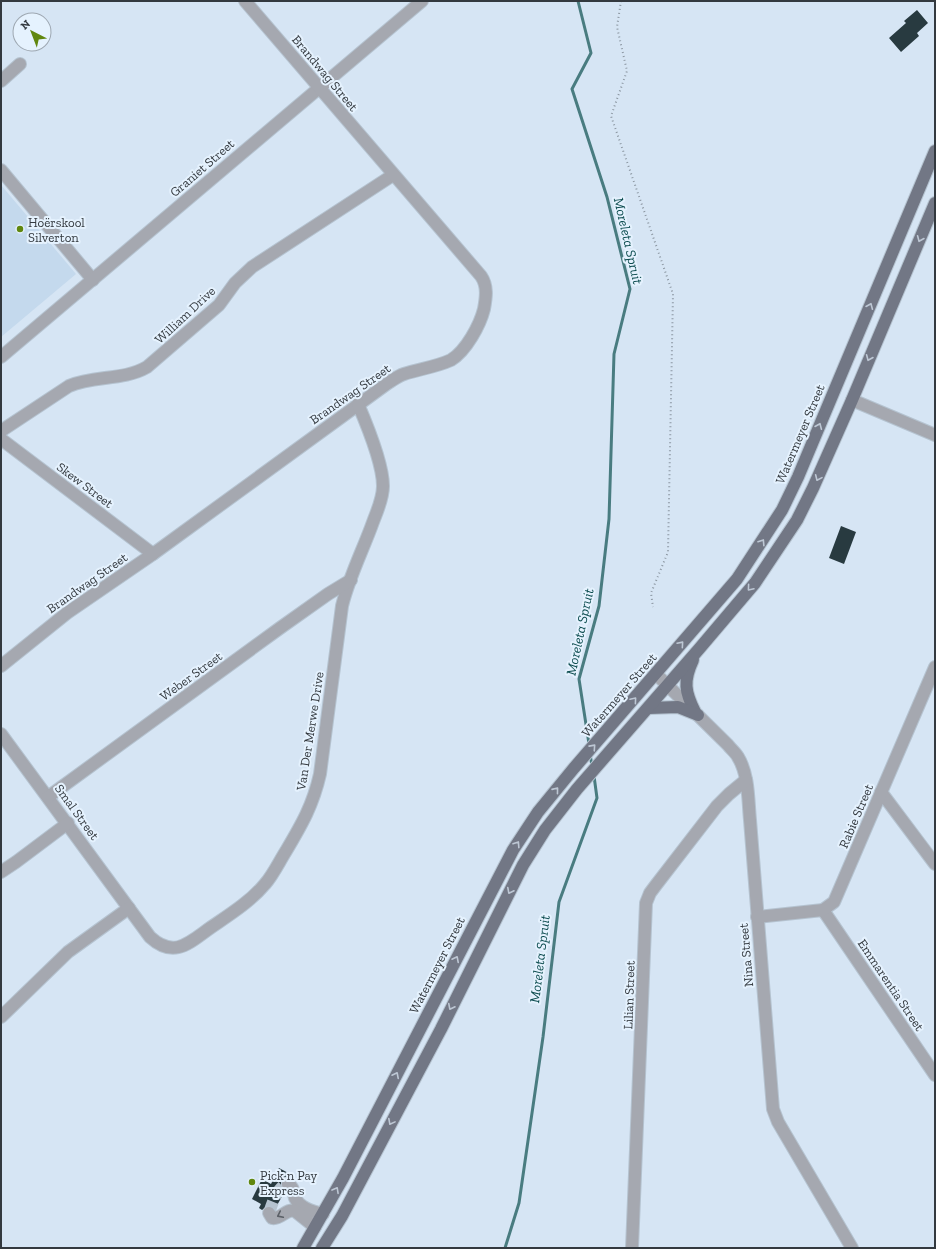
<svg xmlns="http://www.w3.org/2000/svg" width="936" height="1249" viewBox="0 0 936 1249" font-family="'Zilla Slab',serif">
  <style>
    .built { fill: #c4d9ed }
    .lines { fill: none; stroke-linecap: round; stroke-linejoin: round }
    .stream { stroke: #497c80; stroke-width: 3 }
    .building { fill: #283a40 }
    .minor-tunnel { stroke: #b5c3d0; stroke-width: 12; stroke-dasharray: 12 6; stroke-linecap: butt }
    .minor-casing { stroke: #b5c3d0; stroke-width: 14 }
    .major-casing { stroke: #b5c3d0; stroke-width: 14 }
    .path { stroke: #8c97a2; stroke-width: 2; stroke-dasharray: 1 3; stroke-linecap: butt }
    .minor { stroke: #a5a8b0; stroke-width: 12 }
    .major { stroke: #727785; stroke-width: 12 }
    .oneway { stroke: #bdc7d4 }
    .oneway2 { stroke: #5b6067 }
    .poi-dot { fill: #60870f; stroke: #e5f2fe; stroke-width: 1.5 }
    .labels { text-anchor: middle; dominant-baseline: central; stroke-width: 4; stroke-linejoin: round; paint-order: stroke }
    .street-label { font-size: 13px; fill: #33393f; stroke: #e5f2fe }
    .poi-label { font-size: 13px; fill: #33393f; stroke: #e5f2fe; text-anchor: start }
    .water-label { font-size: 14px; font-style: italic; fill: #0c4c4f; stroke: #e5f2fe }
  </style>
  <rect width="100%" height="100%" fill="#d6e5f4"/>
  <path class="built" d="M1,185L76,274L1,337Z"/>
  <g class="lines">
    <g class="stream">
      <path d="M578,1L591,53L572,89L607,197L630,289L614,354L609,519L599,606L579,679L589,744"/>
      <path d="M590,754L592,766"/>
      <path d="M505,1248L519,1203L543,1037L559,902L597,798L594,776"/>
    </g>
  </g>
  <g class="building">
    <path d="M917,10L928,23L917,33L919,36L901,52L889,38L906,23L904,21Z"/>
    <path d="M841,526L856,532L844,564L829,558Z"/>
    <path d="M279,1168L292,1175L291,1177H285L281,1180V1187L285,1191L275,1209L272,1206H268L262,1210L259,1208L261,1204L252,1199L262,1179L271,1184Z"/>
  </g>
  <g class="lines">
    <path class="minor-tunnel" d="M269,1213C272,1204 278,1185 288,1184"/>
    <g class="minor-casing">
      <g id="minor">
        <path d="M1,81L20,64"/>
        <path d="M1,170L93,280"/>
        <path d="M1,357L422,1"/>
        <path d="M852,400L935,435"/>
        <path d="M1,431L69,386C94,375 123,381 147,367L219,305L235,283L252,267L393,175"/>
        <path d="M1,439L153,554"/>
        <path d="M1,666L67,613L153,554L388,383C393,380 398,376 404,374C419,369 436,367 451,360C466,351 480,325 484,309C486,298 488,286 481,276L245,1"/>
        <path d="M656,674L728,745C731,749 736,753 738,757C749,775 748,800 750,820L773,1109L778,1122L852,1248"/>
        <path d="M1,734L150,937C174,959 189,943 210,928C229,915 250,902 265,884C273,875 279,862 286,851C302,824 313,805 320,774L342,606C349,577 363,550 373,522C377,511 383,499 383,486C383,464 367,425 358,404"/>
        <path d="M881,792L935,864"/>
        <path d="M48,797L280,628L328,594L351,580"/>
        <path d="M1,872L16,862L68,823"/>
        <path d="M823,910L935,1075"/>
        <path d="M757,917L823,910L834,902L935,667"/>
        <path d="M1,1017L68,952L129,908"/>
        <path d="M288,1184C294,1187 293,1192 295,1198C300,1208 313,1212 323,1214"/>
        <path d="M269,1213L272,1218C281,1220 286,1208 295,1211L315,1227"/>
        <path d="M632,1248L646,903L650,893L656,885L717,806L729,794L746,780"/>
      </g>
    </g>
    <g class="major-casing">
      <g id="major">
        <path d="M693,660C683,681 685,692 695,712"/>
        <path d="M649,708L678,707L698,715"/>
        <path d="M303,1248L343,1178L513,850L538,812L574,768L737,579L782,510L798,477L935,151"/>
        <path d="M322,1248L342,1216L441,1029L523,865L545,830L577,789L699,649L755,583L797,520L813,488L852,400L935,203"/>
      </g>
    </g>
    <path class="path" d="M621,1L617,27L627,71L611,116L673,294L668,552L651,593L653,607"/>
    <use href="#minor" class="minor"/>
    <use href="#major" class="major"/>
  </g>
  <defs><path id="oneway-chevron" d="M-2-3.5L2.5 0L-2 3.5" fill="none" stroke-width="1.6" stroke-linecap="round" stroke-linejoin="round"/></defs>
  <g class="oneway">
    <use href="#oneway-chevron" transform="translate(920 239) rotate(113)"/>
    <use href="#oneway-chevron" transform="translate(870 306) rotate(-67)"/>
    <use href="#oneway-chevron" transform="translate(869 358) rotate(113)"/>
    <use href="#oneway-chevron" transform="translate(819 426) rotate(-67)"/>
    <use href="#oneway-chevron" transform="translate(818 478) rotate(114)"/>
    <use href="#oneway-chevron" transform="translate(762 542) rotate(-57)"/>
    <use href="#oneway-chevron" transform="translate(750 588) rotate(130)"/>
    <use href="#oneway-chevron" transform="translate(681 644) rotate(-49)"/>
    <use href="#oneway-chevron" transform="translate(634 700) rotate(-50)"/>
    <use href="#oneway-chevron" transform="translate(593 747) rotate(-48)"/>
    <use href="#oneway-chevron" transform="translate(556 790) rotate(-51)"/>
    <use href="#oneway-chevron" transform="translate(517 844) rotate(-57)"/>
    <use href="#oneway-chevron" transform="translate(510 891) rotate(117)"/>
    <use href="#oneway-chevron" transform="translate(456 959) rotate(-63)"/>
    <use href="#oneway-chevron" transform="translate(451 1007) rotate(117)"/>
    <use href="#oneway-chevron" transform="translate(396 1075) rotate(-63)"/>
    <use href="#oneway-chevron" transform="translate(391 1122) rotate(118)"/>
    <use href="#oneway-chevron" transform="translate(336 1190) rotate(-61)"/>
  </g>
  <use class="oneway2" href="#oneway-chevron" transform="translate(280 1215) rotate(154)"/>
  <g class="poi-dot">
    <circle cx="20" cy="229" r="4"/>
    <circle cx="252" cy="1182" r="4"/>
  </g>
  <g class="labels">
    <g class="street-label">
      <text transform="translate(325 73) rotate(50)">Brandwag Street</text>
      <text transform="translate(202 168) rotate(-41)">Graniet Street</text>
      <text transform="translate(185 315) rotate(-43)">William Drive</text>
      <text transform="translate(350 394) rotate(-35)">Brandwag Street</text>
      <text transform="translate(800 434) rotate(-67)">Watermeyer Street</text>
      <text transform="translate(85 485) rotate(37)">Skew Street</text>
      <text transform="translate(87 583) rotate(-35)">Brandwag Street</text>
      <text transform="translate(191 676) rotate(-36)">Weber Street</text>
      <text transform="translate(619 695) rotate(-49)">Watermeyer Street</text>
      <text transform="translate(310 731) rotate(-81)">Van Der Merwe Drive</text>
      <text transform="translate(77 812) rotate(54)">Smal Street</text>
      <text transform="translate(856 816) rotate(-67)">Rabie Street</text>
      <text transform="translate(746 955) rotate(-95)">Nina Street</text>
      <text transform="translate(437 965) rotate(-63)">Watermeyer Street</text>
      <text transform="translate(891 985) rotate(56)">Emmarentia Street</text>
      <text transform="translate(629 995) rotate(-88)">Lilian Street</text>
    </g>
    <g class="poi-label">
      <text x="28" y="222">Hoërskool<tspan x="28" dy="15">Silverton</tspan></text>
      <text x="260" y="1175">Pick n Pay<tspan x="260" dy="15">Express</tspan></text>
    </g>
    <g class="water-label">
      <text transform="translate(628 241) rotate(77)">Moreleta Spruit</text>
      <text transform="translate(580 632) rotate(-78)">Moreleta Spruit</text>
      <text transform="translate(540 959) rotate(-83)">Moreleta Spruit</text>
    </g>
  </g>
  <rect width="936" height="1249" fill="none" stroke="#33393f" stroke-width="4"/>
  <g transform="translate(32 32) rotate(318)"><circle r="19" fill="#e5f2fe" stroke="#9ea8b2"/>
  <path d="M0-3L7 15L0 10L-7 15Z" fill="#60870f"/>
  <text y="-6" font-size="11" font-weight="bold" text-anchor="middle" fill="#33393f">N</text>
  </g>
</svg>
